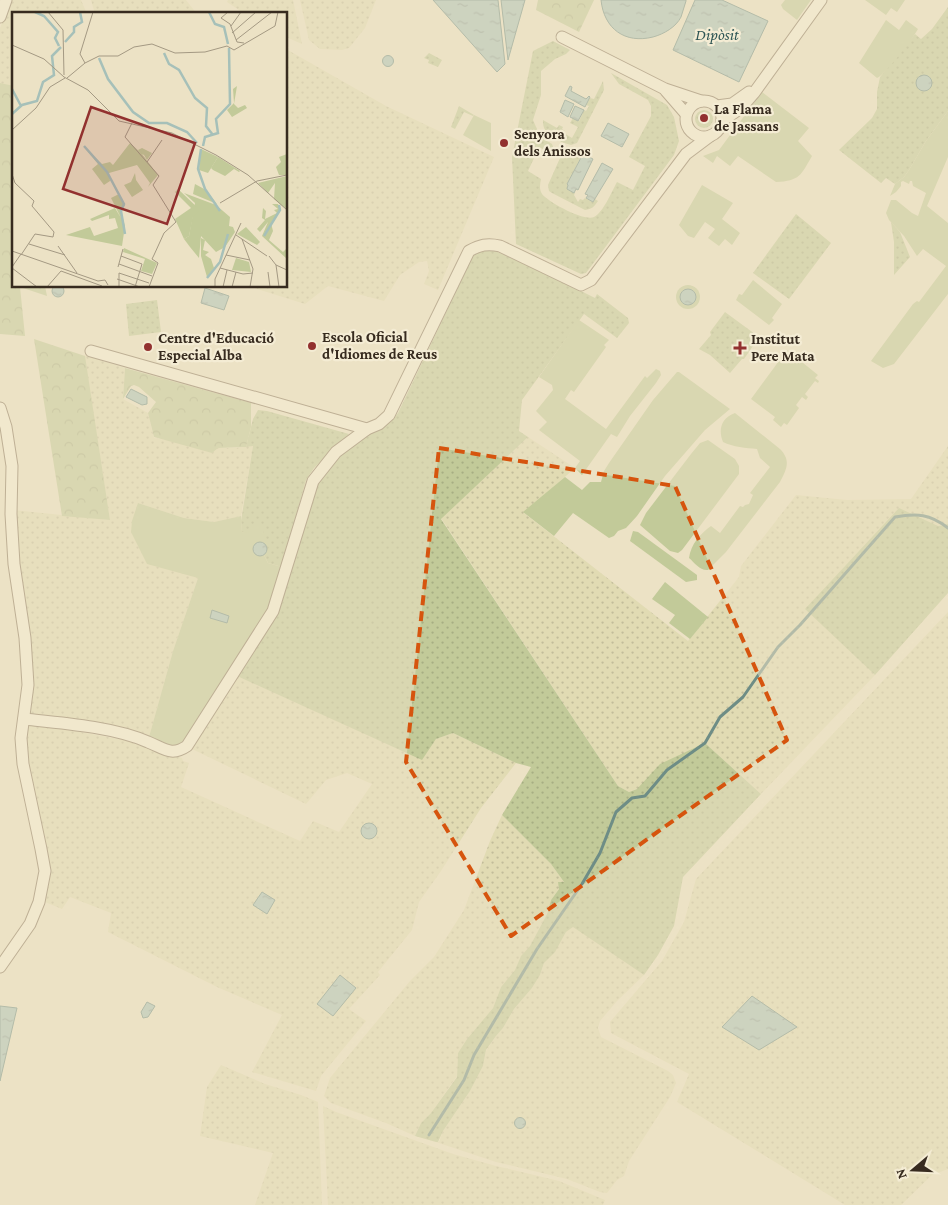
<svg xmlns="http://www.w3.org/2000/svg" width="948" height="1205" viewBox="0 0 948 1205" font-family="'Crimson Pro',serif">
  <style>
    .farmland { fill: url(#farmland-dots) }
    .grass { fill: url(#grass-dots) }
    .forest { fill: url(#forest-crowns) }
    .garden { fill: #c2ca99 }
    .water { fill: url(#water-ripples); stroke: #6e8d86 }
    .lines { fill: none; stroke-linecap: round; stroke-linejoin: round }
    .stream { stroke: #6e8d86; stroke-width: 3 }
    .minor-casing { stroke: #86745c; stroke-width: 13 }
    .minor { stroke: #f7efd8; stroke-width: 11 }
    .marked { fill: none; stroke: #d6540e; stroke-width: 4; stroke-dasharray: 10 6; stroke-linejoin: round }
    .poi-dot { fill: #92312f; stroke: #f4ecd4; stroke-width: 2 }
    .labels { text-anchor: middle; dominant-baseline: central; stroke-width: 4.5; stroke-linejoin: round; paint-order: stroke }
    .poi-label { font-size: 15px; font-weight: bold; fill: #372b1f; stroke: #f4ecd4; text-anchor: start }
    .water-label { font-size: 16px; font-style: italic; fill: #2f5655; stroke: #f4ecd4 }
    .inset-river { fill: none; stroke: #a6c0b9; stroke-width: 2.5 }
    .inset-road { fill: none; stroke: #a49983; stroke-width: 1 }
    .view { fill: #92312f; fill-opacity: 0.15; stroke: #92312f; stroke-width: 2.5 }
    .inset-edge { fill: none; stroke: #372b1f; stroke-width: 2.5 }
  </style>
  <defs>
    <pattern id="farmland-dots" width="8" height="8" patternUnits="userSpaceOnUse" patternTransform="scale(1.25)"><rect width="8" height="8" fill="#e1dbb3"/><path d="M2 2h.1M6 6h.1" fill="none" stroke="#c2bc9a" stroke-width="1.8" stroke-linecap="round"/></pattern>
    <pattern id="grass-dots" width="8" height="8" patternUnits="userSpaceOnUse" patternTransform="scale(1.25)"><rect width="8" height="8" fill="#c2ca99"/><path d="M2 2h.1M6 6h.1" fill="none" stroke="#a7ae83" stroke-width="1.8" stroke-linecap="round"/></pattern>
    <pattern id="forest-crowns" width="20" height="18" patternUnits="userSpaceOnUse" patternTransform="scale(1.25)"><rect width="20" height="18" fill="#c2ca99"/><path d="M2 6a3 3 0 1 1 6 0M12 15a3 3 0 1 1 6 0" fill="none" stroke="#a7ae83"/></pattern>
    <pattern id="water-ripples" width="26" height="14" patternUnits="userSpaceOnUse" patternTransform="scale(1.25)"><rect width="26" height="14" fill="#a6c0b9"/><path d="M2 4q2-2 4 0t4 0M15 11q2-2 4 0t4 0" fill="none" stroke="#889c96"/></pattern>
  </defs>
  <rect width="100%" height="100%" fill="#ece2c5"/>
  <g class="farmland">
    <path d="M11,0H81L87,14H14V86L0,84V28Z"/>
    <path d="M91,0H186L197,14H95Z"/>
    <path d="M228,0H293L302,44L286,37V14H245L227,2Z"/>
    <path d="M300,0H376L365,28L349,48L342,50L320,49L309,40Z"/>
    <path d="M286,49L386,106L494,157L438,290L424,284L429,271L427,261L419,262L400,275L384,301L328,286L305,304L248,286H286Z"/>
    <path d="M84,355L125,368L123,399L148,413L154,438L217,448H236L253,446L241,516L214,522L184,518L138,503L198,578L173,651L149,737L28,715L13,510L110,520Z"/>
    <path d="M528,437L575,468L524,513L688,641L739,577L741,566L796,495L847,500L911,499L948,446V524L938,526L806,609L875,675L761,794L705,743L639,788L629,792L618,786L441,518Z"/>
    <path d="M948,612V1169L932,1175L901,1205H845L677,1102L689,1074L611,1033L610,1022L662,961L684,922L696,879Z"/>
    <path d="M237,676L422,759L436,739L453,733L516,763L481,808L441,871L419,902L412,930L378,972L380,975L349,1009L366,1021L321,1076L316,1091L252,1072L282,1015L217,987L108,932L111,913L70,897L62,909L45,902L47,886L30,782L26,731L27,727L30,725L38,724L134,742L182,758L183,761L189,763L181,787L300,841L313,821L339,832L372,784L347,773L326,780L306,804L190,748Z"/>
    <path d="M502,815L551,864L564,882L551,900L547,914L530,946L521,957L515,970L501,987L493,1008L467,1039L458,1053L457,1076L431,1113L421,1123L415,1136L386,1123L331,1103L324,1096L330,1078L410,981L434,957L464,910L490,841Z"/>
    <path d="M573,926L644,975L617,1001L600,1021L598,1028L601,1037L668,1071L673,1075L676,1083L670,1097L629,1161L624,1176L617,1180L607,1193L600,1192L567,1179L496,1162L436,1142H439L443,1131L470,1091L483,1066L486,1051L496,1036L503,1028L514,1009L532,988L540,975L544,963L555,951L566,932Z"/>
    <path d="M221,1065L265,1084L301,1095L318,1102L322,1205H255L273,1153L200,1136L207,1087Z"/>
    <path d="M323,1106L336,1112L453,1154L496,1166L559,1181L605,1200L603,1205H328Z"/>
  </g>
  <g class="grass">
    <path d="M948,7V111L926,141L909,170L904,177L895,184L886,178L881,183L839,150L872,118L877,109V92L880,77L915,34L921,39L932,29Z"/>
    <path d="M553,41L570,50L566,54L555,59L541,71V95L533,120L540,136L552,144L555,152L554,155L541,148L536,154L528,171L541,179C540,184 539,189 542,194C548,202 585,222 594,217C603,213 612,191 617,182L633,190L645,166L629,157L651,116V106L648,100L619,84L611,73L667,105L674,117L679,141L674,155L586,273L581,274L516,244L512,157L533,51Z"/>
    <path d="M429,53L442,60L438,67L428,63L429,60L424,58Z"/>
    <path d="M603,81L604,90L577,143L571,145C558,141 542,136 543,120L557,128L559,125L563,127L562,129L565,131L564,133L572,138L578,127L570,123L573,118L579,121L584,110L586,111L589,106L586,105L590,98L594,99Z"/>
    <path d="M459,106L474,115L473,116L464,112L455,129L451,127Z"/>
    <circle cx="704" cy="119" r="9"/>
    <path d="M582,150L589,152L587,154L583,153L567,184L569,185L567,189L575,193L574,195L578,202L580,199L583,200L585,198L593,202L595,199L598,201C594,207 592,209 585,210L552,193L549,191L548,185L560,158L564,154Z"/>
    <path d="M796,214L831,243L789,299L753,273Z"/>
    <path d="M891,222L900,232L910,257L894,275V242Z"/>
    <path d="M484,250H493L539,270L595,298L597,294L628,318L629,323L617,338L584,314L522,400L519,431L528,437L441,519L618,786L629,792L637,789L660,764L705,743L761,794L683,877L674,926L658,955L644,975L573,927L566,932L555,952L544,963L540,975L532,988L514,1009L503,1028L496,1036L486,1050L483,1066L470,1091L443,1131L438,1142H436L415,1136L421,1123L431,1113L457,1077L458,1053L467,1039L493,1008L501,987L515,970L521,956L530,946L547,914L551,900L559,889L558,882H564L551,864L502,815L531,767L516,763L453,733L436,739L422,760L237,676L319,482L337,458L373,431L384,427L398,413L473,256Z"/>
    <path d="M157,300L161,332L129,336L126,304Z"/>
    <path d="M725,312L759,337L744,359H742L730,373L710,355L699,349L711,335L710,332Z"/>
    <path d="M258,410L267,411L349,434L314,468L306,480L282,567L268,563L264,555L266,552L265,541L242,532L241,521L253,446L246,447L253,419Z"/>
    <path d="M899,508L938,526L948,524V593L875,675L805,609Z"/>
  </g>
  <g class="forest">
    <path d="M538,0H594L579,32L536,10Z"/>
    <path d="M0,83L14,86V259L11,263L14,273V286H45L47,296L20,287L25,336L0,334Z"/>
    <path d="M34,339L85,356L110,520L62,516Z"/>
    <path d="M125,368L251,403V427L246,447L218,448L212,453L154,437L148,413L156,402L139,387L134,385L131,386L123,399Z"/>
  </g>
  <g class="garden">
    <path d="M785,0H811L797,20L783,9L781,5Z"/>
    <path d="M865,0H905L897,12L891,8L886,15Z"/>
    <path d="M886,20L899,30L906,20L918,29C914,37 884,76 877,78L859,63Z"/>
    <path d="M762,92L809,128L798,141L812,156C801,175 800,181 776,182L738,156L730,166L717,156L713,163L703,156L719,150Z"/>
    <path d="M948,111V157L927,206L948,223V294L894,364L883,368L871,361L913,304L917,301L919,302L946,266L923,249L917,256L904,236L889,220L886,213L891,200H896L912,213L918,216L926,193L913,186L912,181H910L909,184L903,181L901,182V186L896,192L890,196L895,184L904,177L909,170L926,141Z"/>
    <path d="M474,115L491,123V151L463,135Z"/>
    <path d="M702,185L733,203L722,219L740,233L732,245L725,239L719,246L708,238L715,229L705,222L694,238L688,236L679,225Z"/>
    <path d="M753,280L782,304L772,318L774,320L769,325L736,300L739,294L742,295Z"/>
    <circle cx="688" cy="297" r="12"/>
    <path d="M579,320L609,340L604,345L606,347L574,392L571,390L565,399L606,429L645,376L647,378L656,369L660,371L661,375L656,383L630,416L617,437L611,434L582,475L575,468L580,461L539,430L547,422L536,411L553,390L552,385L539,377Z"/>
    <path d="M787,350L818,375L815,378L819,381L818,383L815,381L805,394L808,397L806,400L802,397L796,405L799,408L787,425L784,423L781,427L773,420L775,417L751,399Z"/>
    <path d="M677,372H679L730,409L705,430L665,476L637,516L626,528L618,531L614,536L609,538L573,513L554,536L523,512L565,477L582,490L590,482H601L604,471L609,463L653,400Z"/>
    <path d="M735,413L780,449C791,460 787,469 780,482L726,552L708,570C700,571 695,563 689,558C691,544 700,534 711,526L720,533L740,506L743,507L745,505L749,504L753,495L750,493L770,467L760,458L757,449C746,448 733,447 723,442C718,430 721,418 735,413Z"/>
    <path d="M708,440L735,459L739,466V474L682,550L678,553L670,551L640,525L646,513L691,454L700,443Z"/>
    <path d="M138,503L184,518L214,522L241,516L242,532L248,533L254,526H260C266,533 268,547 264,555L268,563L282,567L269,611L186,740L172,748L149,737L173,651L198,578L147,564L131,532L132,521Z"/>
    <path d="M633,531L638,532L697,575V580L686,582L630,541Z"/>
    <path d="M665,582L708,617L690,639L669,623L675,615L652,599Z"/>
  </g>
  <g class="water">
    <path d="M433,0H498L505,64L497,72Z"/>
    <path d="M501,0H525L508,60Z"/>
    <path d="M601,0H686V1C684,6 683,12 681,17C676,27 664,34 653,37C625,44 604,29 601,0Z"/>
    <path d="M695,0H722L768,21L739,82L673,50Z"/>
    <circle cx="388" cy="61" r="5.5"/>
    <circle cx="924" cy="83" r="8"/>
    <path d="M570,86L572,87L571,91L586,99L589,96L590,97L585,107L565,96Z"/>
    <path d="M565,100L574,104L568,117L560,112Z"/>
    <path d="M575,106L584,110L578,121L570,117Z"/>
    <path d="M608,123L629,134L622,147L601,136Z"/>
    <path d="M583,154L593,159L578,190L576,189L574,193L567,189L568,185L567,184Z"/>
    <path d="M602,163L613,169L593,202L586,198L588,195L585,194Z"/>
    <circle cx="58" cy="291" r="6"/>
    <path d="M205,288L229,296L224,310L201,303Z"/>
    <circle cx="688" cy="297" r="8"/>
    <path d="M131,389L147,397V404L142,405L126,397Z"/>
    <circle cx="260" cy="549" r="7"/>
    <path d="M212,610L229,616L227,623L210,618Z"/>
    <circle cx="369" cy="831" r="8"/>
    <path d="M262,892L275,900L267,914L253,905Z"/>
    <path d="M340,975L356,988L333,1016L317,1004Z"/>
    <path d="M752,996L797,1027L759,1050L722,1027Z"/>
    <path d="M147,1002L155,1006L148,1017L143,1018L141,1012Z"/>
    <path d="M0,1006L17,1008L0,1081Z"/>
    <circle cx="520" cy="1123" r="5.5"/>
  </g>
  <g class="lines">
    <path class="stream" d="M429,1135L464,1080L474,1055L537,949L582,884L600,853L616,812L632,798L645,796L667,770L705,743L720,717L743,697L778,647L800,625L895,517C917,513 930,514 948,528"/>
    <g class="minor-casing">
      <g id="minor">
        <path d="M0,17L6,0"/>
        <path d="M562,37L665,89L701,101"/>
        <path d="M666,91L686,114"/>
        <circle cx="704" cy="119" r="18"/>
        <path d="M717,106L732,104L749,92"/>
        <path d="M722,121L741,108L754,93L821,0"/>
        <path d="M91,351L367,429"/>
        <path d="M0,408L6,427L12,466L11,514L14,564L25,638L28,685L21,738L23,764L41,849L45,871L39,902L30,924L0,967"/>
        <path d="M24,719C62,723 114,727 148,742C164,748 171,757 187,746L273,611L313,481L336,452L367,429L379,424L389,415L469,251C480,245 487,243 500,246L581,285L591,280L686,154L710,136"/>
      </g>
    </g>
    <use href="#minor" class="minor"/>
  </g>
  <path d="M0 0H948V1205H0ZM439,448L675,486L787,740L511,936L406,762Z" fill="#ece2c5" fill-opacity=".55" fill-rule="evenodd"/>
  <path class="marked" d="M439,448L675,486L787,740L511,936L406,762Z"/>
  <g class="poi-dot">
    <circle cx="704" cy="118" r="5"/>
    <circle cx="504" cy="143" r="5"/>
    <circle cx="312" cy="346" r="5"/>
    <circle cx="148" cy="347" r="5"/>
    <path d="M737.5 340.5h5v5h5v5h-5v5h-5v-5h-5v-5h5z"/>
  </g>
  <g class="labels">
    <g class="poi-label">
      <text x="714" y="109">La Flama<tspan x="714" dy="17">de Jassans</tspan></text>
      <text x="514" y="134">Senyora<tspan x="514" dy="17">dels Anissos</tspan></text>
      <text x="322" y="337">Escola Oficial<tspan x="322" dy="17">d'Idiomes de Reus</tspan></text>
      <text x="158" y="338">Centre d'Educació<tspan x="158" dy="17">Especial Alba</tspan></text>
      <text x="751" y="339">Institut<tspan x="751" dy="17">Pere Mata</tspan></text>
    </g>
    <g class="water-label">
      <text x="717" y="34">Dipòsit</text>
    </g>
  </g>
  <g transform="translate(12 12)">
    <rect width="275" height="275" fill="#ece2c5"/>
    <path d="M225,74L222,92L226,96L233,93L235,96L220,105L215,98L222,91L221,77ZM118,131L129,141L126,138L130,136L140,141L135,148L132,143L130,142L146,163L136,175L138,171L125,153L97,161L98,169L92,173L80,157L86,152L72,135L90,152L98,150L101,153ZM189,137L206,145L196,161L187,158ZM275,164V198L262,187L263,171L256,181L246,171ZM172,181L204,193L218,205L217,214L221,215L223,220L213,235L204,240L189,224L187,246L178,235L172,227L177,224L183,191ZM107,182L113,193L109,200L113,214L110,234L54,223L78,215L82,224L106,216L103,206L97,207V203L80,209L78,207L103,196L109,206L99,186ZM234,215L248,230L245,233L225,222ZM112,236L145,251L140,262L129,259L133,247L111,240ZM224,246L237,250L239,260L220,258Z" fill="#c2ca99"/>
    <path d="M206,145L228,159L227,160L222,157L213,164L201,158L199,156ZM183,172L194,178L205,192L181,182ZM166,177L188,198L181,205L177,224L172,227L163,207L179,196L163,180ZM260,192H266L269,198L259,211L261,219L257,228L271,240L275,236V247L250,224L256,210L248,220L245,217L253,208L250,206L251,196L254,199L253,207L265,201L262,198L266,197ZM189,226L193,228L191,238L197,240L193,243L199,247L202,256L195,265L189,244Z" fill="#c2ca99"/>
    <path d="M275,142V163H267L264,155L269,150L267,145ZM123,161L124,168L131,178L120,185L112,173L119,170Z" fill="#c2ca99"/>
    <path class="inset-river" d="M23,0L32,4L46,20L43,26L47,34M197,0L203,12L212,15L216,32M53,30L62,20V15L70,10L68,0M152,41L157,52L167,58L183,86L195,96L194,114L201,123M87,46L96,67L121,100L137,111H155L175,120L185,131M0,77L9,94M0,102L10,93L25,89L31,70L42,63L40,44L49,35M72,134L95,160L112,192L109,199L113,222M191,134L193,125L206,121L204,107L218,92L217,36M189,137L186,157L193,177L208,199M252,224L268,198L267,193M195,266L208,250L216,222"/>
    <path class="inset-road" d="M36,0L51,18L52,63M216,0L209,6L218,12L225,30L232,31M219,14L229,0M220,21L244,0M224,28L260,0M0,33L32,47L52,65L76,78L107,109L160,121L204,143L236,163L275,198M73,51L87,44H106L122,35L140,32L163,41L193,40L215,34L222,38L263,14L266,0M55,66L73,51L68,42L81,0M120,111L113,125L147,164L141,173L164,210L152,221L142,243L140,247L146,251L137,275M0,118L24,96L38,75L53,66M135,150L150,128M0,162L3,171L22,189L20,194L42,220L41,225M208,191L245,169L275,163M224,223L255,244M230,227L241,257L238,275M17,232L53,243M46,234L65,261M0,239L86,269L93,268L96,273M9,243L23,222L41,225M214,243L238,248M109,244L130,252L123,275M257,244L264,253L275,258M107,252L140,264M264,253L267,275M0,255L9,242M106,255L111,237M0,256L25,275M208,256L231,262L241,261M49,259L90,274M256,260L258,275M105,267L128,275M35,275L49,259M107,275V261L137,271M203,275V267L229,211M211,275L215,258M220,275L224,260"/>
    <path class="view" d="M79,95L183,131L155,212L51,177Z"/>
    <rect width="275" height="275" class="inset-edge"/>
  </g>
  <g transform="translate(913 1170) rotate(251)" stroke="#f4ecd4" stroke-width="4" paint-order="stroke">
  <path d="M0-4L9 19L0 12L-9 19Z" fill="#372b1f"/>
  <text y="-8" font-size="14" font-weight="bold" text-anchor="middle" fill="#372b1f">N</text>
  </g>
</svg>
